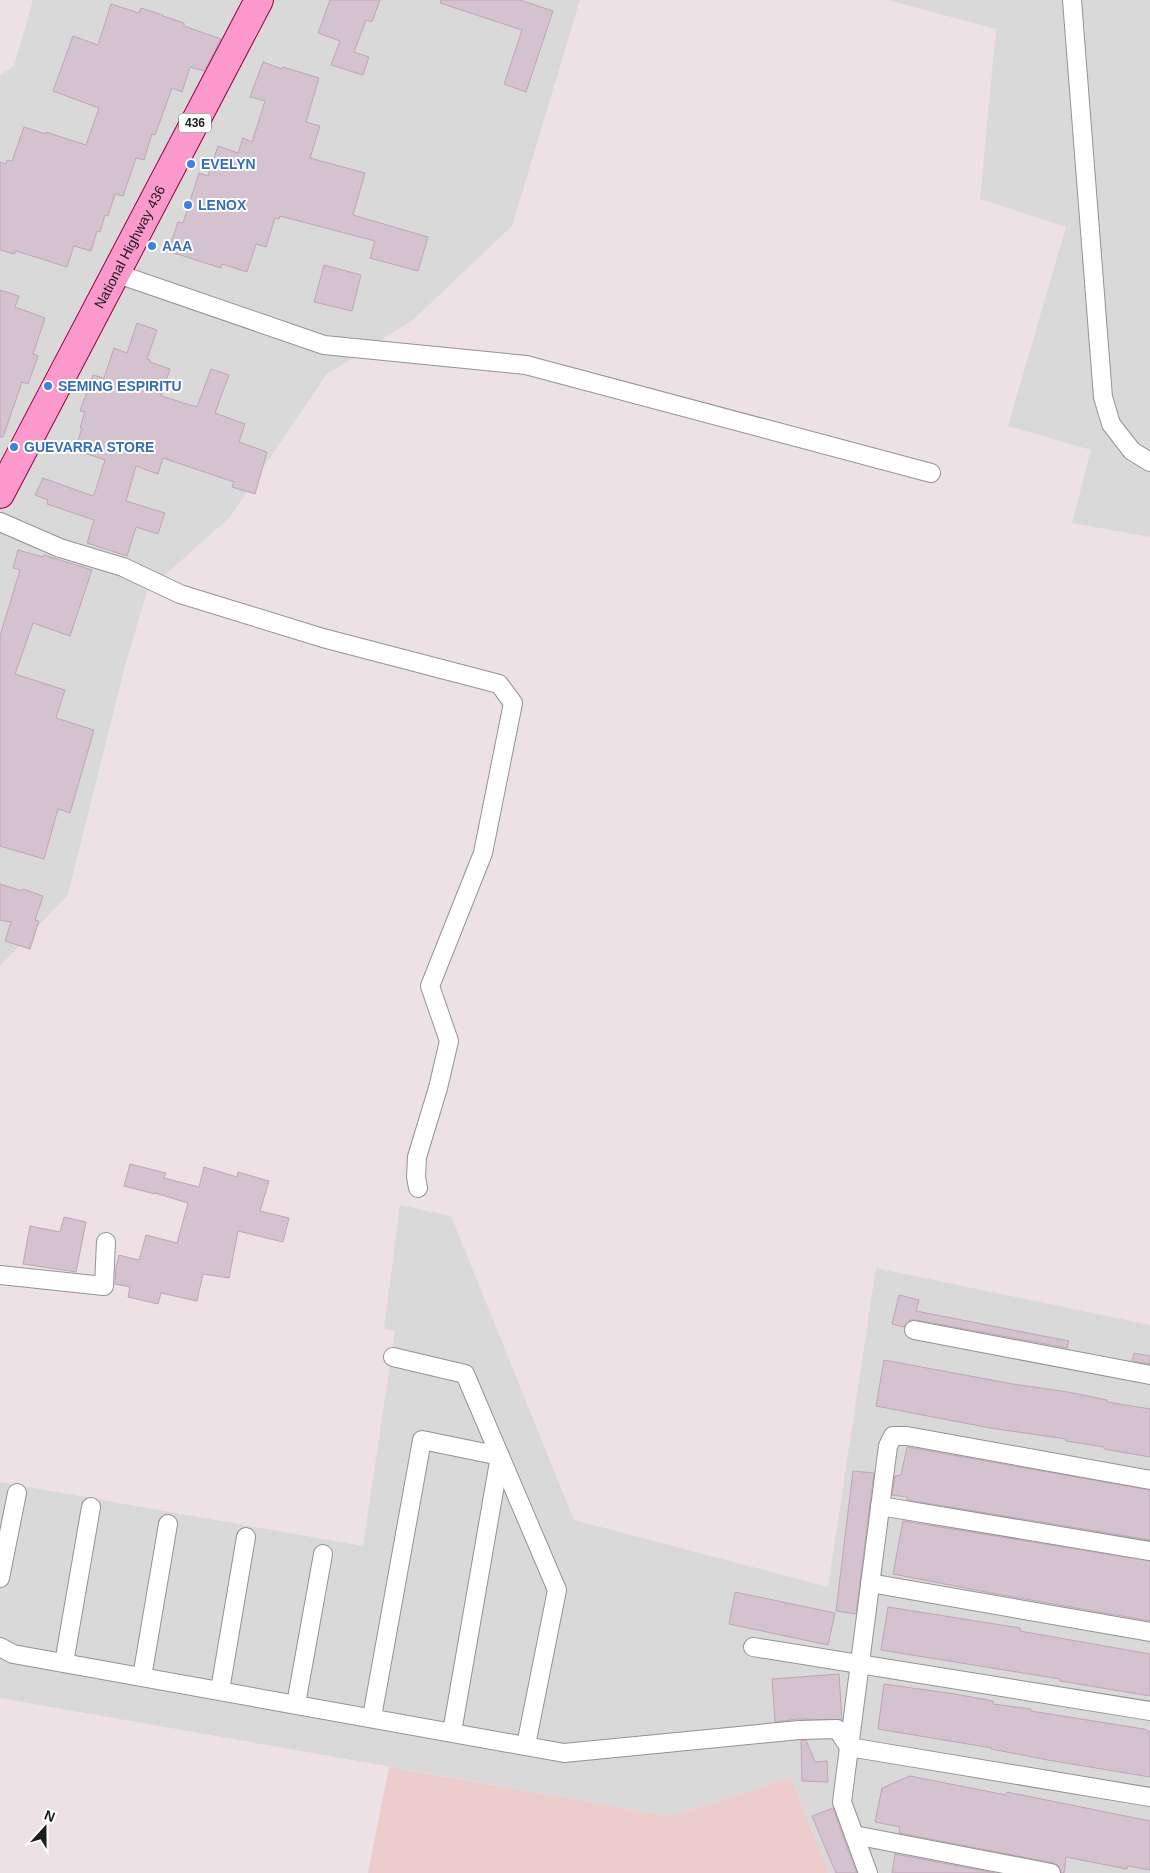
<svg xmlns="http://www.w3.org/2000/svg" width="1150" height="1873" viewBox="0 0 1150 1873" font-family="Arial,sans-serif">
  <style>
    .residential { fill: #dad9da }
    .farmland { fill: #edcccc }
    .building { fill: #d4c2ce; stroke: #bfa4b5 }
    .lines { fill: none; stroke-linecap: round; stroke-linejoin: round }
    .street-casing { stroke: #939393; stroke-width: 20 }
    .primary-casing { stroke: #93003f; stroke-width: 30 }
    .street { stroke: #fff; stroke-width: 18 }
    .primary { stroke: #fb98cc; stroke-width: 28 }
    .shop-dot { fill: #3f7fe0; stroke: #fff; stroke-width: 2 }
    .labels { text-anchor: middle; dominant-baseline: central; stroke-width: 4; stroke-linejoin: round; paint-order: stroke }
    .shield { fill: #fff; stroke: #606060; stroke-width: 1 }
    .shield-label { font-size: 12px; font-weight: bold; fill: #1c1c1c }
    .shop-label { font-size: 14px; font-weight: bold; fill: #366cbe; stroke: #fff; text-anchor: start }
    .street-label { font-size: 14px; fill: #1c1c1c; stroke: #fff }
  </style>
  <rect width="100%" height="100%" fill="#ede1e6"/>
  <g class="residential">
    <path d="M33,0H580L512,226L414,319L326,375L230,517L147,591L126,663L68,895L0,966V75L14,66Z"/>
    <path d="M888,0H1150V537L1072,523L1091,450L1008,426L1066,227L980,199L996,29Z"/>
    <path d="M400,1205L451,1216L574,1520L828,1587L876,1268L1150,1325V1873H829L791,1777L670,1816L0,1698V1482L363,1546L395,1331L384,1329Z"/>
  </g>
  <path class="farmland" d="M389,1767L670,1816L791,1777L829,1873H368Z"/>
  <g class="building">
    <path d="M330,0H380L372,22L366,20L354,52L369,57L363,75L331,65L340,41L318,33Z"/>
    <path d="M441,0H520L553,11L526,92L504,84L522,30L440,3Z"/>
    <path d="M111,4L139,13L141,8L163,15V16L184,23V26L221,39L204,71L190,67L182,92L172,88L155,135L152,134L144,160L136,158L123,196L115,194L108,216L105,215L100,232L97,231L91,251L74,246L67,267L16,251L14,254L0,250V162L6,164L7,160L12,161L24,127L46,134V132L86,145L99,108L53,91L73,36L98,45Z"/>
    <path d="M263,62L282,69L283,67L319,78L306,122L320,126L310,158L365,173L353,215L428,237L418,271L370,258L375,241L280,216L279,219L275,218L266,247L256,244L247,272L222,264L221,268L168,251L178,222L183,223L199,173L208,176L218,146L238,153L243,138L252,142L265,101L250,97Z"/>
    <path d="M324,265L361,275L352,311L314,302Z"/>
    <path d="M0,290L19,296L15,307L45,318L33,354L38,356L28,384L22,382L3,437H0Z"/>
    <path d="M137,323L157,330L147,359L150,360V362L170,369L161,396L197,407L211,369L229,375L215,413L245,424L239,442L267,452L255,494L232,487L234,482L163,458L158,474L136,466L126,501L165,513L158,534L136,527L127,556L87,543L94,520L47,504L48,500L35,495L43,478L93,496L95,492L105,460L75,450L82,428H80L85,412L80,411L93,375L104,378L114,348L127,353Z"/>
    <path d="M18,550L43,557L44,555L92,570L70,636L33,623L15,674L65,690L56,718L94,730L70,813L58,809L44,859L0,846V636L20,570L13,568Z"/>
    <path d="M0,884L22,891L23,889L43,896L35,920L39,921L30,949L5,941L11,922L0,920Z"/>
    <path d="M130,1164L166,1173L164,1178L199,1187L204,1167L237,1177L238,1172L269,1181L260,1211L289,1218L283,1242L238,1231L229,1278L203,1274L197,1301L161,1293L158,1304L128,1297L130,1287L115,1284L116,1267L119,1255L139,1260L146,1235L177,1243L188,1203L155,1193V1194L124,1186Z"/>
    <path d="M64,1217L86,1222L76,1272L23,1264L30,1226L60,1232Z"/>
    <path d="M899,1295L919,1300L916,1311L1069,1341L1067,1348L916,1320H910L904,1327L892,1324Z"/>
    <path d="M1134,1353L1150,1356V1364L1132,1361Z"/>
    <path d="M884,1360L1013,1384L1068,1392L1107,1400V1402L1150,1409V1457L1104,1449V1447L1066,1441V1439L990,1428L876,1406Z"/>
    <path d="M907,1447L1150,1490V1540L907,1500V1497L892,1495L895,1476L901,1475Z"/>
    <path d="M853,1471L874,1473L856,1614L836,1611Z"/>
    <path d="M903,1521L1150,1561V1621L991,1593L893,1574Z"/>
    <path d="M735,1592L835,1613L828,1645L729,1624Z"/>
    <path d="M888,1607L1020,1628V1631L1150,1654V1696L1060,1681V1679L881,1650Z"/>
    <path d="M839,1674L842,1720L799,1719L775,1722L772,1679Z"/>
    <path d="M884,1684L955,1694L993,1701V1704L1031,1709V1711L1144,1729L1150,1732V1777L1048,1760L991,1749L992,1748L878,1729Z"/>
    <path d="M806,1740L815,1762L827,1761L828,1782L802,1781L801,1741Z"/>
    <path d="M910,1776L1006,1795L1007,1792L1150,1821V1870L1128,1866L1127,1869L1066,1857L1064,1873H1061L1058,1865L1053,1863L899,1833L900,1827L875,1822L882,1788Z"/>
    <path d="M833,1808L844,1839L857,1873H836L812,1816Z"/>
    <path d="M895,1854L995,1873H892Z"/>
  </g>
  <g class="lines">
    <g class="street-casing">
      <g id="street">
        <path d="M1072,0L1103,397L1111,424L1132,451L1150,462"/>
        <path d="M115,273L324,345L526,365L931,473"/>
        <path d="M0,522L60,548L123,567L180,594L323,638L499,684L513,703L483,853L430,986L449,1041L438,1088L417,1157L416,1177L418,1188"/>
        <path d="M0,1275L104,1286L106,1242"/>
        <path d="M914,1330L1150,1375"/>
        <path d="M393,1357L465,1374L557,1590L526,1745"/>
        <path d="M880,1506L1150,1551"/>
        <path d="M0,1578L17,1493"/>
        <path d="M870,1583L1150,1632"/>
        <path d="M0,1647L13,1654L564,1753L799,1730L837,1729L849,1747L1150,1797"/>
        <path d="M753,1647L1150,1711"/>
        <path d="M64,1663L91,1507"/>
        <path d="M142,1677L168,1524"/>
        <path d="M220,1690L246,1537"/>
        <path d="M296,1704L323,1554"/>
        <path d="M372,1717L422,1440L500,1456L452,1732"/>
        <path d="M854,1835L1051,1873"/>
        <path d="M868,1873L842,1802L888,1446L893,1436H907L1150,1480"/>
      </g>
    </g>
    <g class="primary-casing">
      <g id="primary">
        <path id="s1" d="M0,494L259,0"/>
      </g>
    </g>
    <use href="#street" class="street"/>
    <use href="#primary" class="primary"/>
  </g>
  <g class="shop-dot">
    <circle cx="191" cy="164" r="5"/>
    <circle cx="188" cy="205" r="5"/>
    <circle cx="152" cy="246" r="5"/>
    <circle cx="48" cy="386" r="5"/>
    <circle cx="14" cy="447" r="5"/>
  </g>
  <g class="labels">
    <rect class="shield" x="179" y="113.5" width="32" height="19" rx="4"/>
    <g class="shield-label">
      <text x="195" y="123">436</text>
    </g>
    <g class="shop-label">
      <text x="201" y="164">EVELYN</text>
      <text x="198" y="205">LENOX</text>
      <text x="162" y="246">AAA</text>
      <text x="58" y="386">SEMING ESPIRITU</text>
      <text x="24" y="447">GUEVARRA STORE</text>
    </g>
    <g class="street-label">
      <text stroke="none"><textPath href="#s1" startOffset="279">National Highway 436</textPath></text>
    </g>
  </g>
  <g transform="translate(45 1828) rotate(21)" stroke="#ffffff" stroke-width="4" paint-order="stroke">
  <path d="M0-4L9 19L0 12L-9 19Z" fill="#1c1c1c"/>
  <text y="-8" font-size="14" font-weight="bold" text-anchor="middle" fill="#1c1c1c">N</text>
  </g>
</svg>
